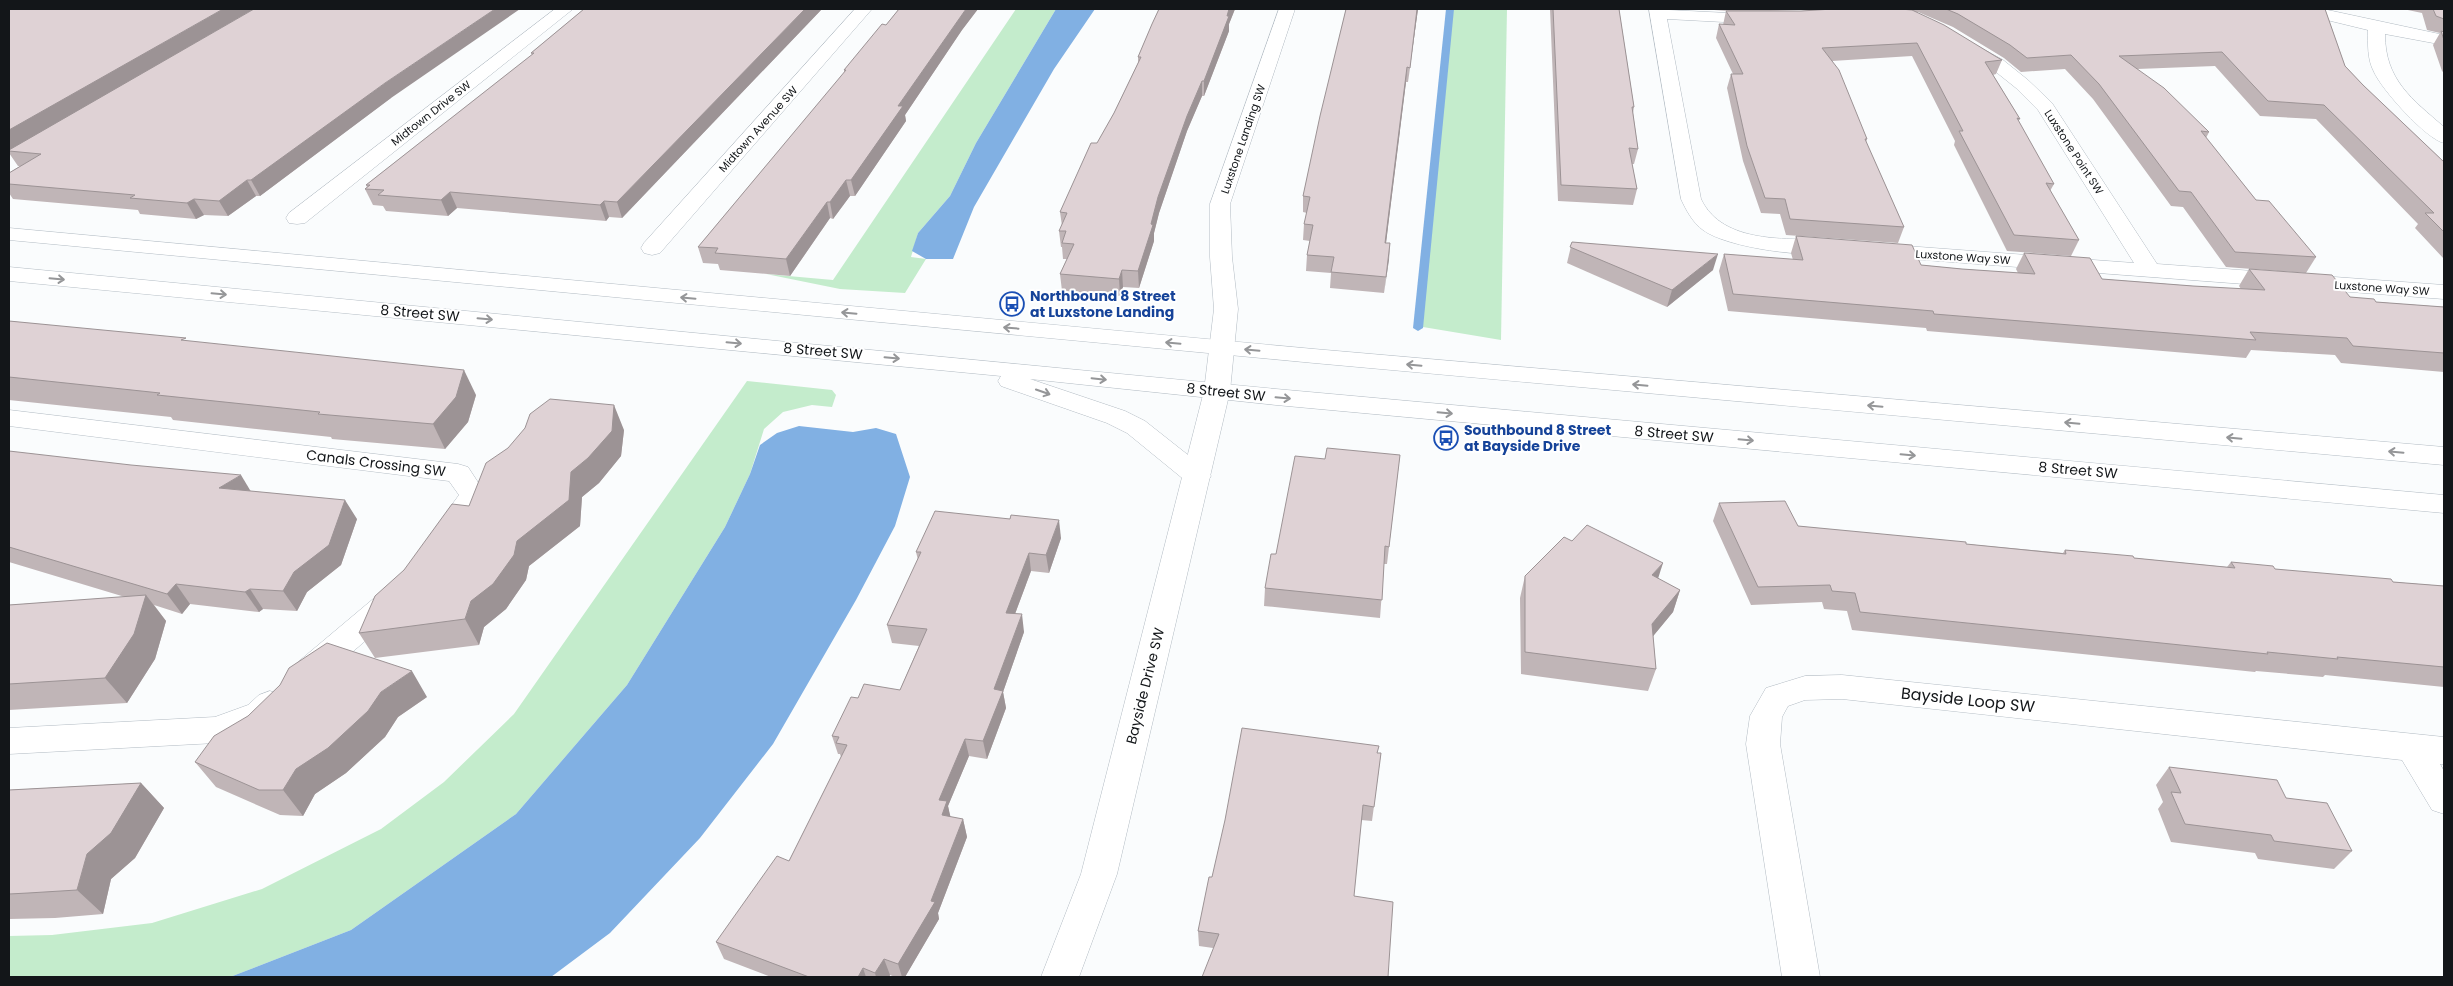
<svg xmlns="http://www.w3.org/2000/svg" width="2453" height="986" viewBox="0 0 2453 986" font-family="Poppins,sans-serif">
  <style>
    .green { fill: #c4eccc }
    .water { fill: #81b0e3 }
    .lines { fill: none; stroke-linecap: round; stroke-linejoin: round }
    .stream { fill: #81b0e3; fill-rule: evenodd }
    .street-casing { stroke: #b2bbc3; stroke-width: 1 }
    .secondary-casing { stroke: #b2bbc3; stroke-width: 1 }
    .street { fill: #fff; fill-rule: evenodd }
    .secondary { fill: #fff; fill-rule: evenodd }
    .wall { fill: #c0b5b7; fill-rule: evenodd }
    .shaded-wall { fill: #9c9395 }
    .building { fill: #dfd2d5; stroke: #9c9395 }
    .oneway { stroke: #959698 }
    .labels { text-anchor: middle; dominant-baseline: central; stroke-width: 4; stroke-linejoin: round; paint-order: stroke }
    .far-street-label { font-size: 11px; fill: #131619; stroke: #fff }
    .transit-label { font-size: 14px; font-weight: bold; fill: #164399; stroke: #fff; text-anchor: start }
    .street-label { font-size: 14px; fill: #131619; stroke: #fff }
    .near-street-label { font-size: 16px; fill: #131619; stroke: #fff }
  </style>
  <rect width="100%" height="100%" fill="#fafcfd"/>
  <g class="green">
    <path d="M1016,9H1056L976,143L950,196L918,233L911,257L926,259L905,293L840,289L766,274L833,280Z"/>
    <path d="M1449,9H1507L1501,340L1417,326Z"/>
    <path d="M747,381L832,390L836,395L832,407L812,405L783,412L764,429L750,474L725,527L627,685L516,814L351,930L230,977H9V936L52,935L152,923L262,889L381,829L444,782L514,714Z"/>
  </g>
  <g class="water">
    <path d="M1056,9H1095L1054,69L974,207L953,259H926L912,251L918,233L950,196L976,143Z"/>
    <path d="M799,426L853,432L876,428L896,434L910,477L895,526L856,600L773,744L700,838L610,933L551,977H230L351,930L516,814L627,685L725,527L750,474L760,445L777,433Z"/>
  </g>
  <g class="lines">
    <path class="stream" d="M1446,9H1454L1423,328L1418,331L1413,328Z"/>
    <g class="street-casing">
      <g id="street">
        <path d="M555,9H573L305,223L297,224L289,223L286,218L289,213Z"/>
        <path d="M855,9H872L660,253L652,255L644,253L641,248L644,243Z"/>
        <path d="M1279,9H1295L1230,204L1232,257L1238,309L1230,391L1117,874L1079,977H1041L1081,874L1204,391L1214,309L1210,257V204Z"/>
        <path d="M1649,9L1768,15L1770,19L1768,23L1762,24L1667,19L1701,199C1723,245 1788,238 1831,240L1839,242L1842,247L1839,252C1811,259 1727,248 1703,230C1693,223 1686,210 1681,199Z"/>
        <path d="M2296,9H2323L2444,35V45L2385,34C2385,80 2412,99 2444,127V143C2426,139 2382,90 2374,72C2367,59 2368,44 2368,30L2298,13Z"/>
        <path d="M1968,41L2003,60L2028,80L2052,103L2157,264L2444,285V299L1871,256L1868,251L1871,246L1879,244L2134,263L2038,110L2016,88L1991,68L1962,50L1959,46L1962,42Z"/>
        <path d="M9,410L458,464L468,467L487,496L454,542L444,545L434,542L430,535L459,495L449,481L9,426Z"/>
        <path d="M390,591L401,594L405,602L401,610L320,680L309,683L298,680L293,671L298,662L379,594Z"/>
        <path d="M1842,675L2444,737V764H2440L2444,771V814L2432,810L2402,760L1842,699L1805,700L1788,706L1782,717L1780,744L1820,977H1782L1746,744L1750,716L1766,688L1805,676Z"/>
        <path d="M270,691L281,695L286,704L281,713L270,723L216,743L9,754V728L215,717L248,705L259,695Z"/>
      </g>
    </g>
    <g class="secondary-casing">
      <g id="secondary">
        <path d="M9,228L1314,349L2444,447V465L1314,363L9,240Z"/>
        <path d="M9,267L1276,389L2444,495V513L1276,405L1030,379L1125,411L1145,421L1207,470L1211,476L1207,482L1197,485L1187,482L1127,433L1107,423L1001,386L998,381L1001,376L9,281Z"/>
      </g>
    </g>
    <use href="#street" class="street"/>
    <use href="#secondary" class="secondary"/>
  </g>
  <g class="wall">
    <path d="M9,9L391,98L260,196H256L228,216L204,215L196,219L140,214L138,210L13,199L9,193V173L20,166H18L9,153Z"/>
    <path d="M584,9H822L622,218L609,217L606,221L457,208L448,216L386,211L383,206L373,205L365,189L367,187L366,185L532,55L531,53Z"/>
    <path d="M899,9H978L962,30L905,115L906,121L855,196H850L833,219L830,218L790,276L720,270L718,264L703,263L698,247L844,73V70L886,25Z"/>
    <path d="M1159,9H1235L1229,24V31L1204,96H1202L1187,131L1159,213L1154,233V241L1139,288L1123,287L1120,296L1062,291L1060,274L1067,259H1063L1062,247H1061L1059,231L1062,226L1060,212L1114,113L1138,63V57Z"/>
    <path d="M1346,9H1418L1408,82H1406L1386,243H1390L1384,293L1330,288L1331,273L1306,271L1307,255L1310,241L1303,240L1304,224L1307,213L1303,212V196Z"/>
    <path d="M1550,9H1619L1634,107L1633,113L1638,149L1634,164H1632L1637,189L1633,205L1558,201Z"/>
    <path d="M1713,9H2325L2345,66L2363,85L2444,162V259L2415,228L2418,224L2316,119L2260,116L2215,66L2137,69L2209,132L2206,138L2256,200L2316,257L2306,273L2226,267L2183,207L2171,206L2093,99L2065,69L2021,72L2004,58L1953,27L1918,12H1915L2002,60L1996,74L1993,75L2020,119L2018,121L2054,184L2050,191L2079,240L2071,256L2007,251L1954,145L1955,141L1912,56L1832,61L1867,139L1866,142L1904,227L1898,243L1786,235L1780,214L1761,213L1743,161L1727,88L1731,74H1733L1716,38L1719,24L1723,25L1726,11H1728L1714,10ZM1829,9L1801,11H1770Z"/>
    <path d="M2403,9H2444V73L2442,71L2433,45L2440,33L2427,30L2422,13Z"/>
    <path d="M1796,236L1921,265L1962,269L2018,273L2016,269L2024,253L2102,279L2193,286L2241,289L2239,286L2249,269L2350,297L2376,302L2444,307V372L2341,363L2335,355L2251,350L2246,358L1927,331L1926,328L1728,311L1719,271L1724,254L1793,260L1791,253Z"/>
    <path d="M1572,242L1713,270L1667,307L1567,263Z"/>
    <path d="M9,321L188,341L476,395L468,422L445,449L332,439L331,437L173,420L171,417L9,400Z"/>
    <path d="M624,430L621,456L599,483L582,497L580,526L529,566L526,580L506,609L484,627L479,645L375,658L359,633L404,570L469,506Z"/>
    <path d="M9,451L251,491L357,519L341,565L307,592L297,611L263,609L259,612L190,604L182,614L154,605L166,621L155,659L127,703L9,710V605L125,597L9,562Z"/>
    <path d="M1400,455L1387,564H1384L1380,618L1264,606L1265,588L1276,554L1325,459Z"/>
    <path d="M1719,503L1798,526L1966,544L2063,553L2065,550L2134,558L2227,567L2231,562L2275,569L2393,582L2444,586V687L2325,675L2323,677L2256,671L2255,672L1852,630L1847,611L1824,609L1822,602L1751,605L1713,521Z"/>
    <path d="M1010,519L1061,538L1049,573L1031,571L1015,614L1024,632L1003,692L1006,708L987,759L969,756L948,806L950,817L963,819L967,837L938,913L939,919L905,977H895L890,975L889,977H771L724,959L716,942L789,861L841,757L840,754H838L832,736L858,698L900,690L919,646L892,643L887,625L918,560L916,552Z"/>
    <path d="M1572,541L1658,579L1680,590L1673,612L1653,636L1656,669L1648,691L1521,674L1520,598L1525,576Z"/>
    <path d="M427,697L398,717L385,737L346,773L315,794L303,816L280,815L216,787L195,762Z"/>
    <path d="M1378,753H1381L1372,821L1361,820L1213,948L1199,946L1198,931L1212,877Z"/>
    <path d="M2169,767L2286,798L2352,851L2334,869L2258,859L2255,853L2171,842L2158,809L2163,802L2156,785Z"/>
    <path d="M141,783L164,808L135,858L111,879L103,914L55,918L9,919V790Z"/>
  </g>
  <g class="shaded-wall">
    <path d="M223,9H254L9,151V130Z"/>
    <path d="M495,9H520L391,98L260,196L251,180L385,83Z"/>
    <path d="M805,9H822L622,218L617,202Z"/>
    <path d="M966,9H978L962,30L905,115L906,121L855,196L851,180L898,106Z"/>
    <path d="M1229,9H1235L1229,24V31L1204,96V81Z"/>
    <path d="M1417,9H1418L1408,82L1410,68Z"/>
    <path d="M1407,67L1406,82L1384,259L1385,243Z"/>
    <path d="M1202,81V96L1187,131L1159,213L1154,233V241L1139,288L1138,271L1158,197L1187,116Z"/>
    <path d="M247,180L256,196L228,216L219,201Z"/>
    <path d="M846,180L850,196L833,219L830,202Z"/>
    <path d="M450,192L457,208L448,216L441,200Z"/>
    <path d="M194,199L204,215L196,219L187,203Z"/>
    <path d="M604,201L609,217L606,221L600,205Z"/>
    <path d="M827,202L830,218L790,276L786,259Z"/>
    <path d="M1390,243L1389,260L1384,293L1386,277Z"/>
    <path d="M1718,254L1713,270L1667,307L1672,290Z"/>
    <path d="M1122,270L1123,287L1120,296L1119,279Z"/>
    <path d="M464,370L476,395L468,422L445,449L433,424Z"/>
    <path d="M614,405L624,430L621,456L599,483L582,497L580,526L529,566L526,580L506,609L484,627L479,645L465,619L471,601L517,541L571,472Z"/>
    <path d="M241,475L253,495L219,488Z"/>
    <path d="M345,500L357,519L341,565L307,592L297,611L283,591L294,572Z"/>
    <path d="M1059,520L1061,538L1049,573L1046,555Z"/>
    <path d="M1029,553L1031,571L1009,630L1006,613Z"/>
    <path d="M1663,563L1656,585L1652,575Z"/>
    <path d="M176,584L190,604L182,614L167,594Z"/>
    <path d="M250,589L263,609L259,612L245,592Z"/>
    <path d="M1680,590L1673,612L1645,646L1652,624Z"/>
    <path d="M146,595L166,621L155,659L127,703L105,678Z"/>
    <path d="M1022,614L1024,632L1003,692L1006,708L987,759L983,741L994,689Z"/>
    <path d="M412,671L427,697L398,717L385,737L346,773L315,794L303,816L283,790L296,769L381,692Z"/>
    <path d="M965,739L969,756L948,806L951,819L942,815L939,800Z"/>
    <path d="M141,783L164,808L135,858L111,879L103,914L77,890L87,854Z"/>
    <path d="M963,819L967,837L938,913L939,919L905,977H902L898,964L931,901Z"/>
    <path d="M884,959L890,975L889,977H876L875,973Z"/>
    <path d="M863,968L866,977H858Z"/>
  </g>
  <g class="building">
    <path d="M9,9H223L9,130Z"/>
    <path d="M254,9H495L385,83L251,180H247L219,201L194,199L187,203L130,198L135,195L9,184V173L41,154L9,151V150Z"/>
    <path d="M584,9H805L617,202L604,201L600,205L450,192L441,200L378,195L384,190L365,189L370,185H366L534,53H531Z"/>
    <path d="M899,9H966L898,106H903L851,180H846L830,202H827L786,259L715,253L718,248L698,247L846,70H844L882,24L886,25Z"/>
    <path d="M1159,9H1229L1227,16H1229L1204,81H1202L1187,116L1158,197L1151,224L1153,225L1138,271L1122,270L1119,279L1060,274L1074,244L1062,243L1066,231H1059L1067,213L1060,212L1091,143H1097L1114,113L1141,57H1138L1152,24Z"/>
    <path d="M1346,9H1417L1410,68L1407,67L1385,243H1390L1386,277L1331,272L1334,257L1307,255L1313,225L1304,224L1310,197L1303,196L1320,116Z"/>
    <path d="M1553,9H1619L1634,107H1632L1638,149L1629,148L1637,189L1561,185Z"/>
    <path d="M1833,9H1900L1912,10L1944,25L1995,56L2002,60L1985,62L2020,119L2017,118L2054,184L2046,183L2079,240L2014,235L1959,131H1963L1917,43L1822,48L1839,70L1867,139H1865L1904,227L1790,219L1785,199L1765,198L1747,146L1731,74H1743L1719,24L1735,25L1726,11H1801Z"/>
    <path d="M1946,9H2325L2345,66L2363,85L2444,162V232L2425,213H2434L2324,105L2268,101L2222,52L2119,56L2164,88L2209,132L2201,131L2256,200L2269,201L2316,257L2235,252L2191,192L2179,191L2099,84L2071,55L2027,58L2010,45L1958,14Z"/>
    <path d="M2433,9H2444V19L2436,16Z"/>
    <path d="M2441,31L2444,32V40Z"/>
    <path d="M1796,236L1912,245L1921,265L1962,269L2035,274L2024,253L2090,258L2102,279L2193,286L2265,290L2249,269L2332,275L2350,297L2374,299L2376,302L2444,307V353L2353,346L2347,338L2250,332L2256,340L1934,314L1933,311L1733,294L1724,254L1803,260Z"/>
    <path d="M1572,242L1718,254L1672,290L1570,247Z"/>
    <path d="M9,321L186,338L181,340L464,370L456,397L433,424L318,414L320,412L157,395L160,393L9,377Z"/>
    <path d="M550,399L614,405L612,431L588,458L571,472L569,500L517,541L514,555L493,584L471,601L465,619L359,633L375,596L404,570L452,504L469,506L486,463L508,448L525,428L530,414Z"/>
    <path d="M1327,448L1400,455L1389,547L1385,546L1382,600L1265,588L1271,554H1276L1295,456L1325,459Z"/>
    <path d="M9,451L131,465L241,475L219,488L345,500L329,545L294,572L283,591L250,589L245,592L176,584L167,594L9,547Z"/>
    <path d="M1785,501L1798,526L1966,542V544L2066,554L2065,550L2133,556L2134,558L2235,568L2231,562L2273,566L2275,569L2391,579L2393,582L2444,586V667L2337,657L2338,659L2267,652L2268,654L1860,612L1855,593L1832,591L1830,585L1758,587L1719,503Z"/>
    <path d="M935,511L1010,519L1011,515L1059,520L1046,555L1029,553L1006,613L1022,614L994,689L1003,691L983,741L965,739L939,800L947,801L942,815L963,819L931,901L935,902L898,964L884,959L875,973L863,968L858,977H809L716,942L777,856L789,861L847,745L836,743L839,737L832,736L851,697L858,698L864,684L900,690L927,629L887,625L921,552H916Z"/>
    <path d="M1587,525L1663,563L1652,575L1680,590L1652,624L1656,669L1525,652V576L1564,537L1572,541Z"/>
    <path d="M146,595L134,634L105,678L9,684V605Z"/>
    <path d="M327,643L412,671L381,692L368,711L328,748L296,769L283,790H259L195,762L214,736L248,716L280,685L289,668Z"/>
    <path d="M1242,728L1379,746L1377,753H1381L1374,807L1363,805L1354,896L1393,902L1388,977H1202L1219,934L1198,931L1209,877H1212L1225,820Z"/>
    <path d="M2169,767L2277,780L2286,798L2327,803L2352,851L2274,841L2271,835L2185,824L2171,792L2181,793Z"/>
    <path d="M141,783L111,833L87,854L77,890L28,893L9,894V790Z"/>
  </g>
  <defs><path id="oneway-shaft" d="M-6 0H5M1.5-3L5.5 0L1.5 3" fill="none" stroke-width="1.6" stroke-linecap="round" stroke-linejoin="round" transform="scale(1.25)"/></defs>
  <g class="oneway">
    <use href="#oneway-shaft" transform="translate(57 279) rotate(5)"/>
    <use href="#oneway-shaft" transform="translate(219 294) rotate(5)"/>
    <use href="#oneway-shaft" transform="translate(688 298) rotate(-175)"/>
    <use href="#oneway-shaft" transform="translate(849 313) rotate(-175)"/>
    <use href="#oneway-shaft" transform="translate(485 319) rotate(5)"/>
    <use href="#oneway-shaft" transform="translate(1011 328) rotate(-175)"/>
    <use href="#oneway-shaft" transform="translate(734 343) rotate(5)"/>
    <use href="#oneway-shaft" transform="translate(1173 343) rotate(-175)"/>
    <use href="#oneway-shaft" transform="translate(1252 350) rotate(-175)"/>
    <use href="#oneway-shaft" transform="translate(892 358) rotate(5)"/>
    <use href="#oneway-shaft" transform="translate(1414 365) rotate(-175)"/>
    <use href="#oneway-shaft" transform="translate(1099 379) rotate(6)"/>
    <use href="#oneway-shaft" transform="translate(1640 385) rotate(-175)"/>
    <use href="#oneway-shaft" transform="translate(1043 392) rotate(19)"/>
    <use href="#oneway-shaft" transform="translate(1283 398) rotate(5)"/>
    <use href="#oneway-shaft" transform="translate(1875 406) rotate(-175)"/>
    <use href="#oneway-shaft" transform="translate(1445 413) rotate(5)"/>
    <use href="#oneway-shaft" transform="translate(2072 423) rotate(-175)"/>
    <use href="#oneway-shaft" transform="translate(2234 438) rotate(-175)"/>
    <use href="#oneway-shaft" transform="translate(1746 440) rotate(5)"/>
    <use href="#oneway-shaft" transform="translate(2396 452) rotate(-175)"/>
    <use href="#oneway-shaft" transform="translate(1908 455) rotate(5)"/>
  </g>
  <defs>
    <g id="bus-ring" transform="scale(1.25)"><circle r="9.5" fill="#fff" stroke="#1a4fb4" stroke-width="1.5"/><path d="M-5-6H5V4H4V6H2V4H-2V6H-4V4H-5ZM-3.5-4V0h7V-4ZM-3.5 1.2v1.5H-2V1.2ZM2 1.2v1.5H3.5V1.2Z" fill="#1a4fb4"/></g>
  </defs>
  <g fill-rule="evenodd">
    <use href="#bus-ring" x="1012" y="304"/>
    <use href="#bus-ring" x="1446" y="438"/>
  </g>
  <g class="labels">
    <g class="far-street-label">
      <text transform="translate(431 113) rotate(-38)">Midtown Drive SW</text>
      <text transform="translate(758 129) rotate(-48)">Midtown Avenue SW</text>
      <text transform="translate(1243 139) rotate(-71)">Luxstone Landing SW</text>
      <text transform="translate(2074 152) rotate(57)">Luxstone Point SW</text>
      <text transform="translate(1963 257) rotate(4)">Luxstone Way SW</text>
      <text transform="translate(2382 288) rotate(4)">Luxstone Way SW</text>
    </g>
    <g class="transit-label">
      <text x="1030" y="296">Northbound 8 Street<tspan x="1030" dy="16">at Luxstone Landing</tspan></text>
      <text x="1464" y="430">Southbound 8 Street<tspan x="1464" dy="16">at Bayside Drive</tspan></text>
    </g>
    <g class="street-label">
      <text transform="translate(420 313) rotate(5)">8 Street SW</text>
      <text transform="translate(823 351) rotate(5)">8 Street SW</text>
      <text transform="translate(1226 392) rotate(6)">8 Street SW</text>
      <text transform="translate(1674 434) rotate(5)">8 Street SW</text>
      <text transform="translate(376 463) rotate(7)">Canals Crossing SW</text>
      <text transform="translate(2078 470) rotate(5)">8 Street SW</text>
      <text transform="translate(1145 686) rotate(-76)">Bayside Drive SW</text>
    </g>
    <g class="near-street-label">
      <text transform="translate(1968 700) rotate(6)">Bayside Loop SW</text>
    </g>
  </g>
  <rect width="2453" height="986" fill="none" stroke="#131619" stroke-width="20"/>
</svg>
